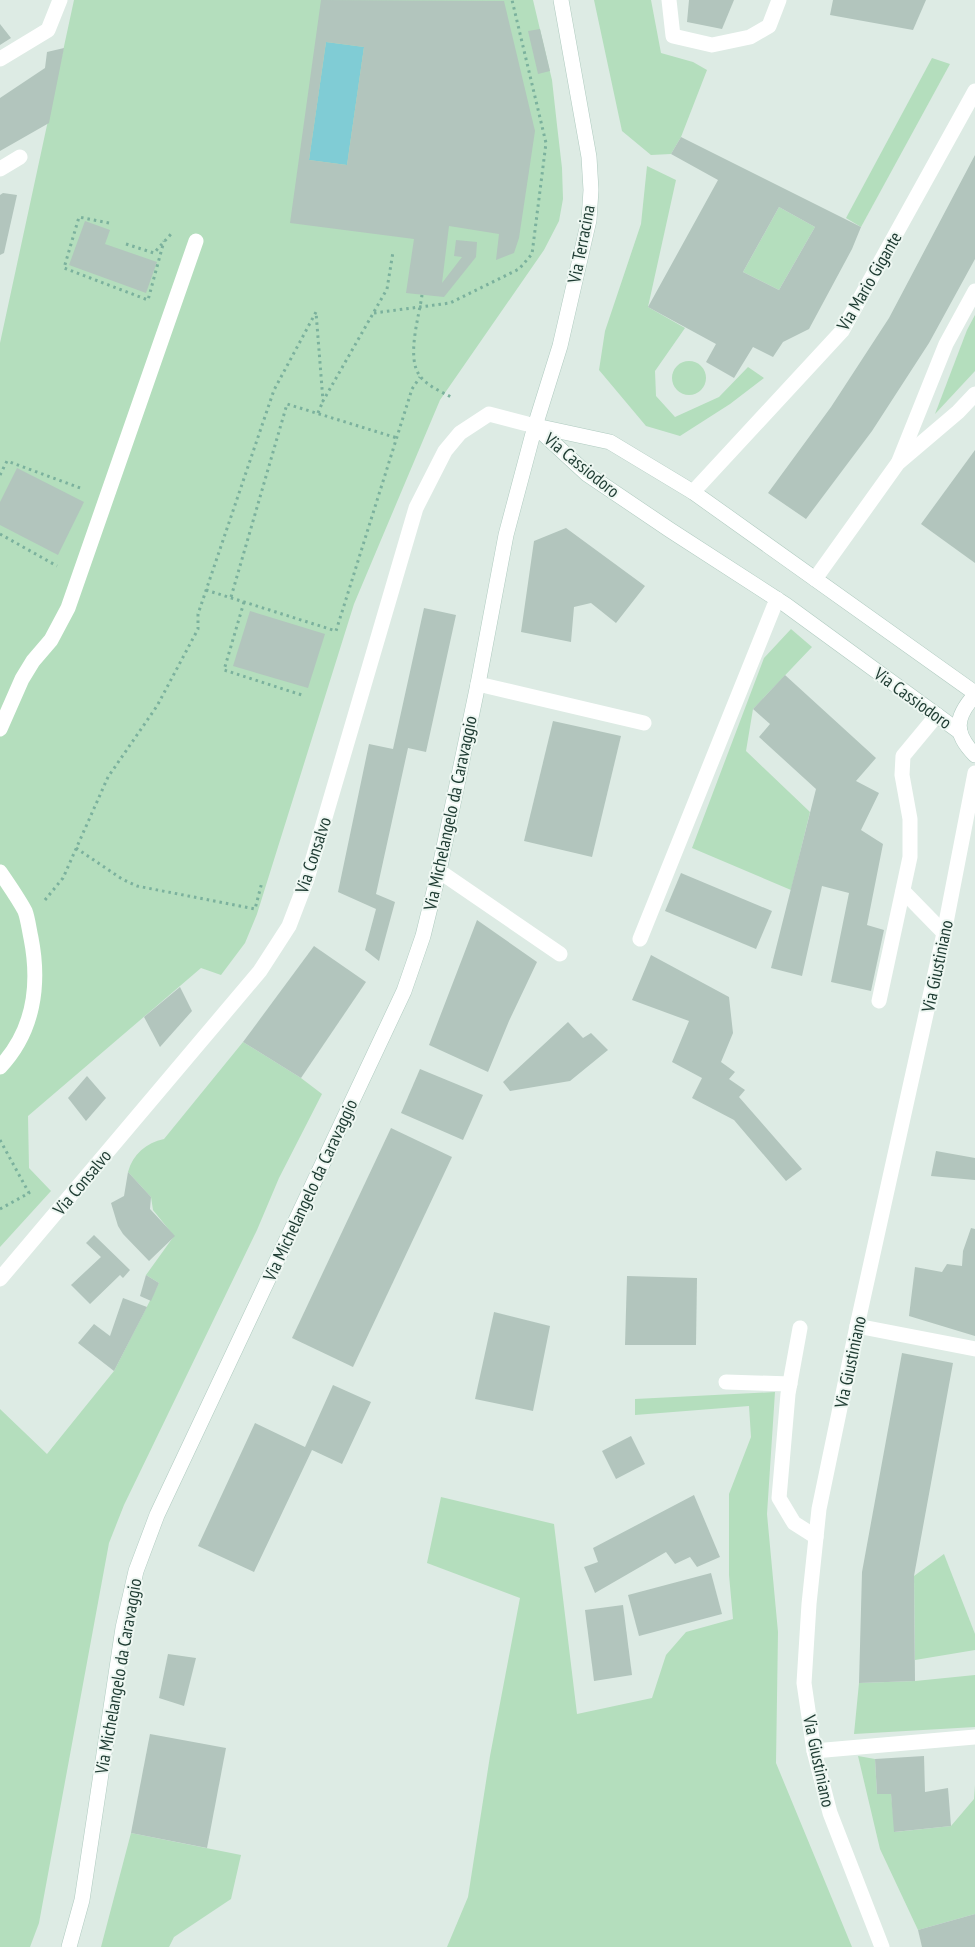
<svg xmlns="http://www.w3.org/2000/svg" width="975" height="1947" viewBox="0 0 975 1947" font-family="'PT Sans Narrow',sans-serif">
  <style>
    .green { fill: #b4debd }
    .water { fill: #80ccd5 }
    .building { fill: #b2c5bd; fill-rule: evenodd }
    .lines { fill: none; stroke-linecap: round; stroke-linejoin: round }
    .secondary-casing { stroke: #b0cbc0; stroke-width: 16 }
    .path { stroke: #7bb19d; stroke-width: 3; stroke-dasharray: 2.5 4; stroke-linecap: butt }
    .service { stroke: #fff; stroke-width: 15 }
    .minor { stroke: #fff; stroke-width: 15 }
    .tertiary { stroke: #fff; stroke-width: 15 }
    .secondary { stroke: #fff; stroke-width: 15 }
    .labels { text-anchor: middle; dominant-baseline: central; stroke-width: 4; stroke-linejoin: round; paint-order: stroke }
    .street-label { font-size: 18px; fill: #1e3b32; stroke: #eef7f2 }
  </style>
  <rect width="100%" height="100%" fill="#ddebe4"/>
  <g class="green">
    <path d="M74,0H533L552,80L557,125L562,168L563,199L559,221L544,250L440,400L354,604L257,914L245,943L221,975L201,968L28,1116L29,1168L51,1191L0,1247V343Z"/>
    <path d="M594,0H651L661,53L693,62L707,70L681,137L671,154L651,155L622,131Z"/>
    <path d="M932,58L950,64L861,227L846,218Z"/>
    <path d="M647,166L676,180L648,307L685,328L655,371L656,396L675,417L719,397L748,367L764,378L730,404L680,436L646,426L599,370L605,331L641,224Z"/>
    <path d="M779,207L815,227L779,290L743,272Z"/>
    <path d="M975,315V371L935,414L967,330Z"/>
    <circle cx="689" cy="378" r="17"/>
    <path d="M791,629L812,647L753,709L746,751L810,812L791,890L692,848L764,658Z"/>
    <path d="M243,1042L301,1078L322,1094L279,1178L257,1230L124,1505L109,1543L39,1923L30,1947H0V1409L47,1454L114,1371L159,1283L146,1275L174,1236L153,1210L151,1197L128,1172C133,1154 146,1143 164,1139Z"/>
    <path d="M775,1392L767,1514L778,1632L776,1763L852,1947H447L468,1897L490,1756L520,1598L427,1563L441,1497L554,1524L577,1714L652,1698L666,1655L686,1632L733,1619L729,1575V1494L751,1437L749,1406L635,1415V1399Z"/>
    <path d="M944,1554L975,1634V1650L915,1660L914,1576Z"/>
    <path d="M975,1675V1727L854,1734L859,1683L915,1681Z"/>
    <path d="M858,1756L875,1759L877,1794H891L895,1832L951,1826L974,1799L975,1785V1914L918,1930L880,1849Z"/>
    <path d="M131,1833L241,1855L231,1899L174,1937L169,1947H101Z"/>
  </g>
  <path class="water" d="M326,42L364,47L347,165L309,160Z"/>
  <g class="building">
    <path d="M321,0L504,1L535,131L519,238L514,253L496,260L499,234L449,226L442,283L462,257L454,256L456,240L477,242L476,257L444,297L406,293L414,239L290,223ZM326,42L364,47L347,165L309,160Z"/>
    <path d="M689,0H734L722,29L687,22Z"/>
    <path d="M833,0H926L913,30L830,15Z"/>
    <path d="M0,24L11,38L0,45Z"/>
    <path d="M540,29L550,71L538,74L528,31Z"/>
    <path d="M64,48L49,123L0,151V98L45,68L47,52Z"/>
    <path d="M681,137L861,227L852,249L809,329L783,342L773,357L753,347L734,378L706,362L716,344L648,307L718,180L671,154ZM779,207L815,227L779,290L743,272Z"/>
    <path d="M975,155V259L929,343L872,431L806,519L768,493L831,407L889,318Z"/>
    <path d="M3,193L17,195L4,253L0,255V195Z"/>
    <path d="M85,221L110,230L105,244L157,262L146,293L69,265Z"/>
    <path d="M975,450V563L921,524Z"/>
    <path d="M17,468L84,502L58,555L0,525V502Z"/>
    <path d="M566,528L645,586L616,623L591,603L574,607L571,642L521,632L534,541Z"/>
    <path d="M424,608L456,615L426,752L408,748L376,894L395,902L379,961L365,950L376,909L338,892L369,744L393,749Z"/>
    <path d="M250,611L325,634L308,688L233,666Z"/>
    <path d="M785,675L876,758L856,781L879,793L861,830L883,844L867,925L884,930L871,991L831,982L849,893L822,886L802,976L771,968L816,789L759,737L770,724L753,709Z"/>
    <path d="M553,721L621,736L592,857L524,841Z"/>
    <path d="M681,873L772,911L756,949L665,911Z"/>
    <path d="M477,920L537,962L509,1021L488,1072L429,1045Z"/>
    <path d="M314,946L366,982L301,1078L243,1042Z"/>
    <path d="M651,955L729,997L733,1033L721,1062L735,1072L729,1079L745,1090L739,1097L802,1169L786,1181L734,1120L692,1098L702,1078L672,1062L689,1021L632,1000Z"/>
    <path d="M180,987L192,1011L160,1047L144,1017Z"/>
    <path d="M568,1022L583,1038L591,1033L608,1050L570,1081L510,1091L503,1082Z"/>
    <path d="M420,1069L483,1095L463,1140L401,1113Z"/>
    <path d="M87,1076L106,1098L86,1121L68,1098Z"/>
    <path d="M391,1128L452,1157L353,1367L292,1338Z"/>
    <path d="M936,1151L975,1158V1180L931,1176Z"/>
    <path d="M128,1172L151,1197L150,1209L175,1236L149,1261L123,1234L118,1226L111,1203L124,1196Z"/>
    <path d="M971,1228L975,1229V1336L909,1316L915,1267L942,1272L947,1264L962,1266L963,1251Z"/>
    <path d="M94,1235L130,1270L123,1278L120,1275L90,1304L71,1285L101,1257L86,1243Z"/>
    <path d="M146,1275L159,1283L151,1301L140,1296Z"/>
    <path d="M627,1276L697,1278L696,1345H625Z"/>
    <path d="M123,1298L147,1307L114,1371L78,1343L94,1324L110,1336Z"/>
    <path d="M494,1312L550,1326L533,1411L475,1399Z"/>
    <path d="M902,1353L953,1363L914,1576L915,1681L859,1683L862,1572Z"/>
    <path d="M333,1385L371,1402L342,1464L312,1450L254,1572L198,1546L255,1423L305,1447Z"/>
    <path d="M631,1436L645,1464L616,1479L602,1451Z"/>
    <path d="M694,1495L720,1557L697,1567L690,1557L675,1564L666,1552L595,1593L584,1567L598,1562L593,1548Z"/>
    <path d="M711,1573L722,1614L639,1636L628,1595Z"/>
    <path d="M623,1605L632,1675L594,1681L585,1610Z"/>
    <path d="M168,1654L196,1658L184,1706L159,1698Z"/>
    <path d="M150,1734L226,1748L207,1848L131,1833Z"/>
    <path d="M924,1756L925,1792L948,1788L951,1826L894,1832L891,1794H877L875,1759Z"/>
    <path d="M975,1914V1947H922L918,1930Z"/>
  </g>
  <g class="lines">
    <g class="secondary-casing">
      <g id="secondary">
        <path d="M535,426L587,474L670,530L786,605L960,732"/>
        <path d="M536,426L610,442L693,492L975,693"/>
        <path d="M975,695C955,717 953,733 975,755"/>
        <path d="M69,1947L82,1900L123,1628L136,1571L157,1515L404,991L423,936L439,871L478,684L506,535L535,426L560,346L589,220L591,190L589,157L561,0"/>
      </g>
    </g>
    <g class="path">
      <path d="M109,223L79,217L64,268L148,300L164,241"/>
      <path d="M126,244L154,253L171,234"/>
      <path d="M422,295C419,317 406,358 420,376C427,386 442,392 453,398"/>
      <path d="M374,313L450,303L519,269L532,254L546,143L512,0"/>
      <path d="M318,413L323,401"/>
      <path d="M0,475L7,461L83,489"/>
      <path d="M0,534L57,566"/>
      <path d="M206,590L336,631L412,389L420,377"/>
      <path d="M231,597L287,404L397,438"/>
      <path d="M244,602L224,670L305,696"/>
      <path d="M76,848L122,879L137,886L255,909L262,882"/>
      <path d="M45,900L63,878L108,777L157,706L198,629V614L274,390L316,312L323,401L387,289L393,252"/>
      <path d="M0,1140L29,1193L0,1209"/>
    </g>
    <g class="service">
      <path d="M0,169L20,157"/>
      <path d="M478,684L644,723"/>
      <path d="M0,729L22,679L33,661L51,640L68,608L196,241"/>
      <path d="M439,871L560,954"/>
      <path d="M0,872C9,885 18,898 25,911C28,919 29,929 31,938C40,984 34,1031 0,1067"/>
      <path d="M903,891L944,933"/>
      <path d="M640,939L777,599"/>
      <path d="M879,1001L910,857V819L902,775L903,756L937,715"/>
      <path d="M857,1326L975,1349"/>
      <path d="M800,1328L788,1394L779,1498L794,1523L816,1537"/>
      <path d="M726,1382L790,1384"/>
      <path d="M814,1751L975,1737"/>
    </g>
    <g class="minor">
      <path d="M669,0L673,36L712,45L750,37L769,26L779,0"/>
      <path d="M0,59L48,30L60,0"/>
      <path d="M899,461L946,344L975,291"/>
      <path d="M693,492L842,331L975,91"/>
      <path d="M815,579L898,463L958,412L975,394"/>
    </g>
    <g class="tertiary">
      <path d="M0,1279L260,971L289,926L307,879L416,508L445,451L460,433L489,414L535,426"/>
      <path d="M882,1947L830,1813L814,1751L804,1683L809,1604L819,1509L857,1326L944,933L975,773"/>
    </g>
    <use href="#secondary" class="secondary"/>
  </g>
  <g class="labels">
    <g class="street-label">
      <text transform="translate(581 244) rotate(-79)">Via Terracina</text>
      <text transform="translate(869 281) rotate(-60)">Via Mario Gigante</text>
      <text transform="translate(582 465) rotate(39)">Via Cassiodoro</text>
      <text transform="translate(913 698) rotate(36)">Via Cassiodoro</text>
      <text transform="translate(450 813) rotate(-78)">Via Michelangelo da Caravaggio</text>
      <text transform="translate(313 855) rotate(-72)">Via Consalvo</text>
      <text transform="translate(937 966) rotate(-78)">Via Giustiniano</text>
      <text transform="translate(82 1182) rotate(-50)">Via Consalvo</text>
      <text transform="translate(310 1190) rotate(-65)">Via Michelangelo da Caravaggio</text>
      <text transform="translate(850 1362) rotate(-78)">Via Giustiniano</text>
      <text transform="translate(118 1676) rotate(-80)">Via Michelangelo da Caravaggio</text>
      <text transform="translate(819 1761) rotate(78)">Via Giustiniano</text>
    </g>
  </g>
</svg>
